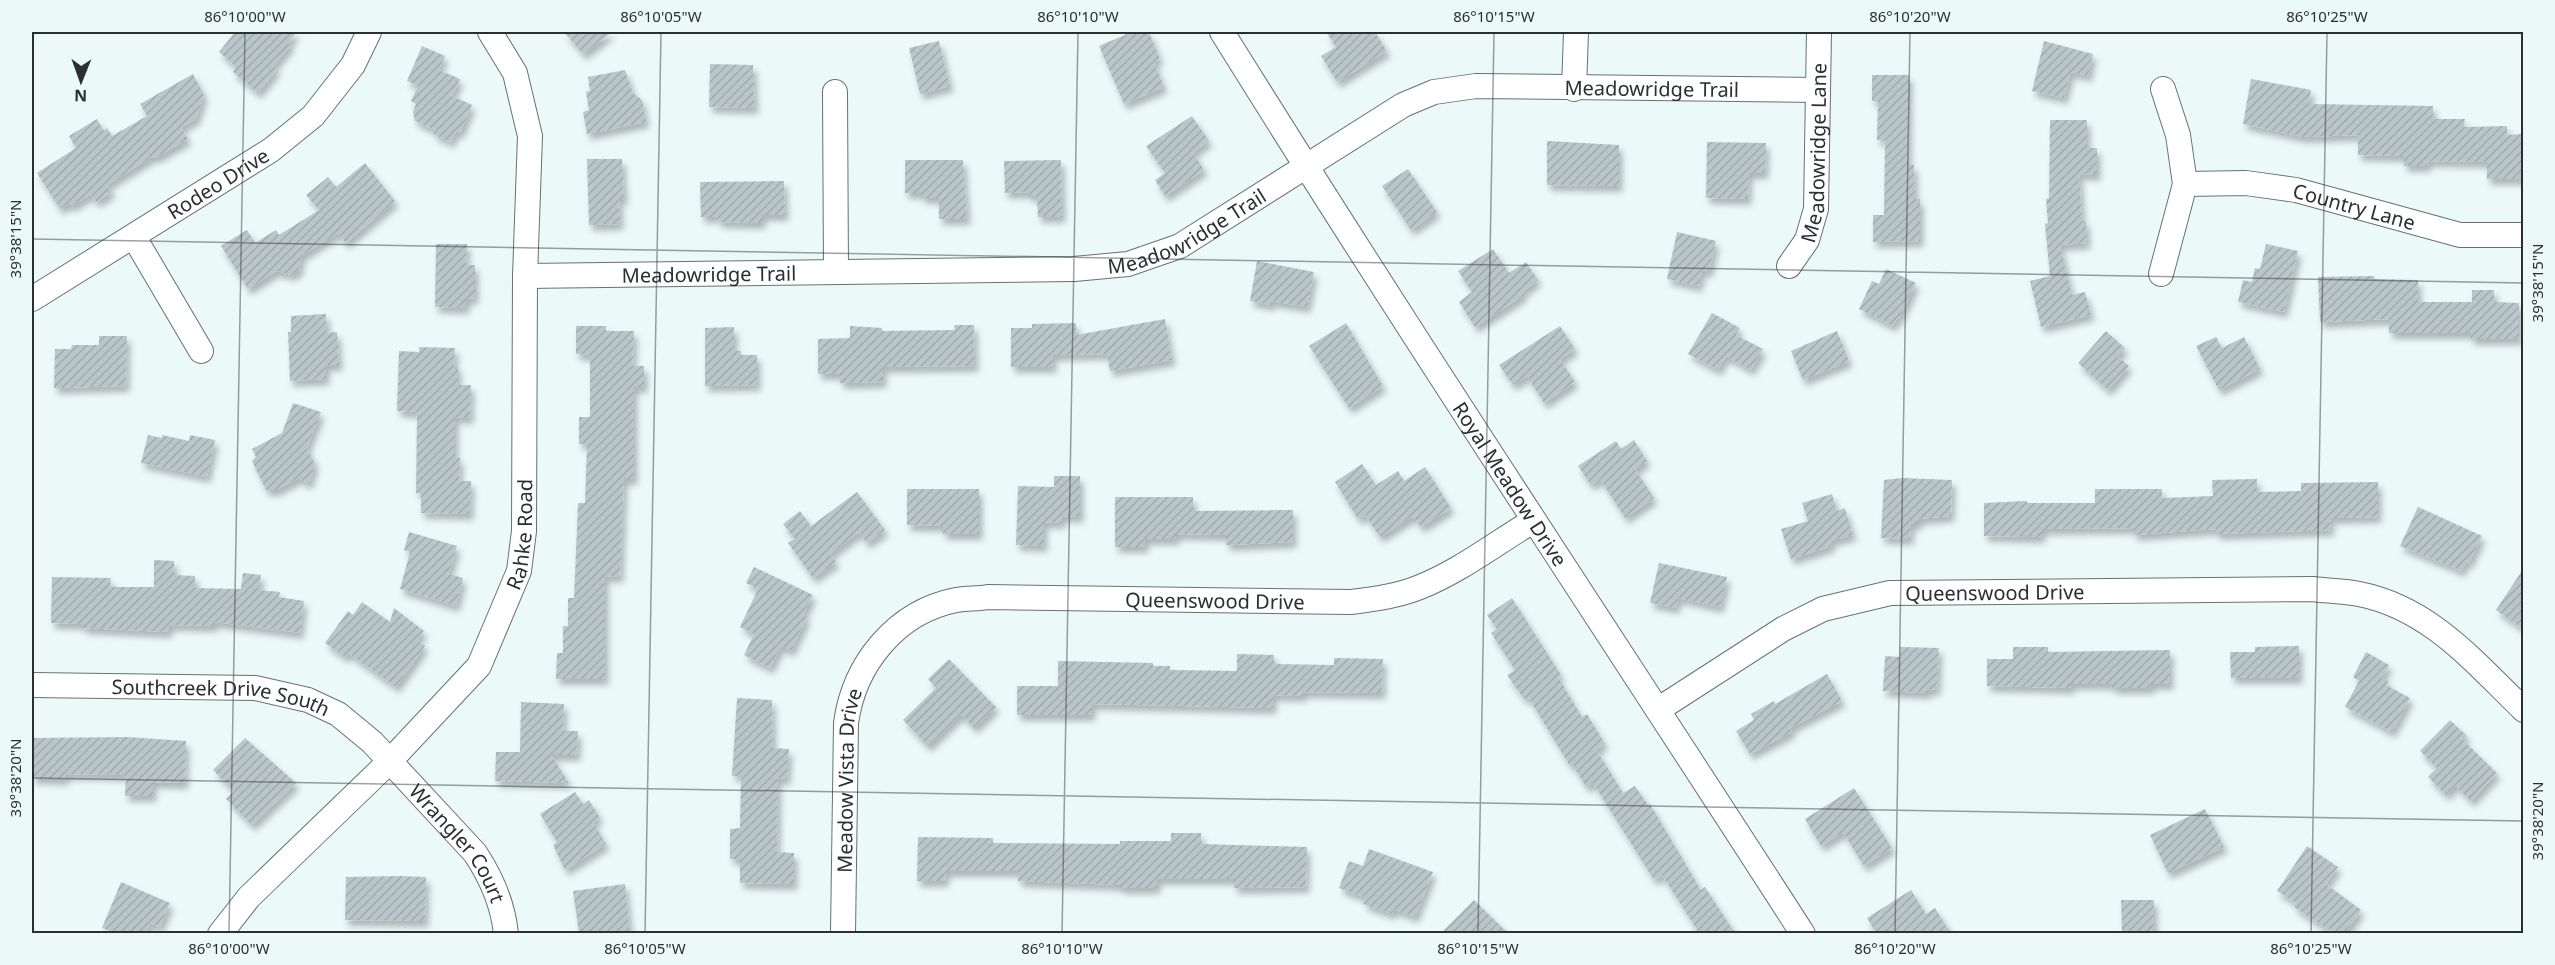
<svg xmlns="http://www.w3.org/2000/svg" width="2555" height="965" viewBox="0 0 2555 965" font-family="'Noto Sans',sans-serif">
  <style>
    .building { fill: url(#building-hatch); filter: url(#shadow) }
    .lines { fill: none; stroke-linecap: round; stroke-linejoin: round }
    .minor-casing { stroke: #667272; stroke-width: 26 }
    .minor { stroke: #fff; stroke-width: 24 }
    .ticks { fill: none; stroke: #2a2f2f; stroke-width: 1.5; stroke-opacity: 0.45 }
    .labels { text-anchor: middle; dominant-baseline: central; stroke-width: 4.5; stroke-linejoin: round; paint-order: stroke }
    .street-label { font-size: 20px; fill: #2a2f2f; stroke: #ebf9f9 }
    .neatline { fill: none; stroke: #2a2f2f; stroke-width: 2 }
    .ticks-label { font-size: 15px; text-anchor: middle; fill: #2a2f2f }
  </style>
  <defs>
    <pattern id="building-hatch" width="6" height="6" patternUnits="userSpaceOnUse" patternTransform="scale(1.5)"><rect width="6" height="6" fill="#bac7c8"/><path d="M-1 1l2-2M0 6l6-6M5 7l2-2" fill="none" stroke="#a0abac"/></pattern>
    <filter id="shadow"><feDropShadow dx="3.5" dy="6" stdDeviation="3" flood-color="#0004"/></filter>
  </defs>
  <rect width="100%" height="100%" fill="#ebf9f9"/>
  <g class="building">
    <path d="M235,32H297L288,43L291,45L273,66L277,69L258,93L233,72L236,67L219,52Z"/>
    <path d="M564,32H612L583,54Z"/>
    <path d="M1132,32H1149L1160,59L1154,62L1164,87L1124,104L1099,46Z"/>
    <path d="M1326,32H1375L1387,51L1337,82L1321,56L1336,47Z"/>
    <path d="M939,41L950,86L920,94L909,48Z"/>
    <path d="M2044,41L2093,54L2088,76L2071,72L2064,98L2032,91Z"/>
    <path d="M422,46L445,56L439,70L460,79L452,96L472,105L460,133L456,131L451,142L433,134L435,130L415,121L413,112L416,104L411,101L418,86L407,81Z"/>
    <path d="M710,64L753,65L755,108L709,107Z"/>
    <path d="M625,70L633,93L642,100L646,122L587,134L583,112L589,110L586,92L590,91L588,77Z"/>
    <path d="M193,74L204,95L196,119L181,127L188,139L155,158L153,156L107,185L112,192L96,202L91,194L72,206L69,203L60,209L37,173L76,148L69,136L97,119L104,131L107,128L112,136L147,116L140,104Z"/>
    <path d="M1872,75H1909L1908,165H1914L1915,199H1920V241L1873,242V215H1884L1885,140H1877L1878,101H1872Z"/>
    <path d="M2251,79L2311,90L2309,104L2433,106V119H2465L2464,127L2507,126V135L2523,134V179H2487V162L2428,161L2427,166H2404V156L2358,155V135L2303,137L2243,124Z"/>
    <path d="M1192,116L1209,141L1193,152L1204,170L1165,196L1155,180L1165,173L1146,146Z"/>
    <path d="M2050,120H2087V148H2097V175L2079,174L2082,221H2086L2087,243L2060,245L2072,295L2085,292L2091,315L2041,327L2030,281L2050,276L2045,224L2048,223L2046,199L2049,198Z"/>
    <path d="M1547,141L1619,145V186L1547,185Z"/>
    <path d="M1707,142L1766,143L1765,173H1749L1748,199L1706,198Z"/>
    <path d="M587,159H622L624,199H619L620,224L589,225Z"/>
    <path d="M905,160H963L967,219H939V198H922V193H905Z"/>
    <path d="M1061,160L1062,217H1038L1037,196H1028V192L1005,193L1004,161Z"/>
    <path d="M365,163L395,201L346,243L338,233L302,255L299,270L292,275L276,271L248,289L221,246L247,230L255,243L276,230L279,235L319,210L306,195L328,177L336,187Z"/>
    <path d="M1408,169L1437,212L1411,230L1382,186Z"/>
    <path d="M784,181L785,215H762V223L719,222L718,217H701L700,182Z"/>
    <path d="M1677,232L1716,241L1709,272L1702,270L1699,286L1667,279Z"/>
    <path d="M436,244H467L466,265H475V298L466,299V308L435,307Z"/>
    <path d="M2266,244L2298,251L2284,312L2238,302L2243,280L2252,282L2255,268L2260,269Z"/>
    <path d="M1493,249L1509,273L1526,262L1538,280L1522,292L1524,295L1475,327L1459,302L1472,292L1458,271Z"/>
    <path d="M1257,261L1314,272L1307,307L1271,301V305L1250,301Z"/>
    <path d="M1886,269L1916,283L1899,319L1897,318L1893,326L1859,309L1872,281L1879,284Z"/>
    <path d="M2374,276V279L2418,280V302H2472V290H2494V302L2519,303V339H2471V333H2389V319L2320,322L2318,277Z"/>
    <path d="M1712,313L1740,328L1736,335L1763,349L1751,370L1726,356L1718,370L1688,354Z"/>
    <path d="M326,314L327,333L337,332L339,365H326V379L290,381L288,332H291V316Z"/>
    <path d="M1165,319L1172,360L1110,371L1107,354L1053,355V367H1011V328H1032V324L1076,323V335Z"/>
    <path d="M1346,323L1383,386L1349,408L1309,346Z"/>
    <path d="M954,325H974L975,366L883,367V382L840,383V374H818V339L850,338V326L882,328V331L955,330Z"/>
    <path d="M576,326H606V331H634L633,366H644V387H634V479H624L620,577L605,576V679H556L557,653H563V626H568V598H574L578,503H585L587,444H579V417H590V355L576,354Z"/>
    <path d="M1560,326L1575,349L1560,359L1575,382L1544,403L1527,376L1513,385L1499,365Z"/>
    <path d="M734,327V351H741V355H757V385L705,386V328Z"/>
    <path d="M1837,331L1849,361L1803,380L1791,351Z"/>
    <path d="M2106,331L2125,348L2117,356L2129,366L2108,390L2078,363Z"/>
    <path d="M99,336H127L126,386L54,388L55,349H71L72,345H99Z"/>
    <path d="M2216,337L2222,348L2244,337L2260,369L2219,390L2196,346Z"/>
    <path d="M419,347L455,348L454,366H458V385H471L470,418L455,417V458H460L459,481H471L470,514L421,513V493H416L417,412L397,411L399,351L419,352Z"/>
    <path d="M293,403L321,412L307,448L315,464L309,484L299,478L276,490H266L252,461L256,457L252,449L282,433Z"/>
    <path d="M148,435L162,438V435L189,441L190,435L215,440L207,477L141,463Z"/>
    <path d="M1634,440L1647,461L1635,469L1654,498L1625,518L1600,479L1591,485L1578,466L1616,441L1621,449Z"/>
    <path d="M1362,464L1376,485L1398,471L1404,481L1425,467L1451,508L1421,527L1413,516L1380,537L1365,515L1358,519L1335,482Z"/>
    <path d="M1054,476H1080V517L1062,516V523L1044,522V546L1016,545L1018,486L1054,487Z"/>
    <path d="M1903,478L1952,480L1951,516L1918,519V524H1911L1910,539L1881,538L1884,480Z"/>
    <path d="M2257,479V492L2301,491V483L2378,482V517L2330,518L2331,530L2216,534V529L2134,535V528L2042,529V537L1984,536V503L2027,501V503H2095V489H2162V498L2213,496L2212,480Z"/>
    <path d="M907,489H979V534H943V526L907,525Z"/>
    <path d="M857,492L885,530L867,543L859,532L830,554L836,562L813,578L788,543L795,539L783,524L800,511L811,526Z"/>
    <path d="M1832,494L1837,511L1845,508L1853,535L1830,541L1832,546L1791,559L1781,529L1808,521L1802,503Z"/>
    <path d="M1115,497H1193V511L1293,510V542L1226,545V535L1176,534V539H1145V547H1115Z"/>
    <path d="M2418,507L2482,536L2469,563L2466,561L2462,571L2400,546Z"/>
    <path d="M409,532L457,546L449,574L463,578L456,606L400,589L410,552L404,550Z"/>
    <path d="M154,560L174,561V575L195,576V588L241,589L243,573L261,575L259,590L280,592L279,597L304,601L300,633L214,622V626L169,625V632L83,628V624L51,623L52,577L111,578L110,587H154Z"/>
    <path d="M1659,563L1727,577L1720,607L1678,598L1676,608L1650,603Z"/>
    <path d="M754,567L813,595L803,615L807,617L791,651L781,646L770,668L744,655L754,634L740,627L758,589L746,583Z"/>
    <path d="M2523,569V629L2496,610Z"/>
    <path d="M1512,598L1561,675L1558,677L1582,717L1587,714L1605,744L1596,749L1623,793L1635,786L1648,805L1650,804L1701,890L1705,887L1735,933H1699L1662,875L1654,880L1593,783L1586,787L1572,764L1570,766L1528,697L1524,699L1507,675L1515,670L1491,633L1497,629L1487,615Z"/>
    <path d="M362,602L390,622L394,608L424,631L417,640L425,646L396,687L348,653L345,657L325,643L348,611L353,615Z"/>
    <path d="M2299,646V678H2231L2230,652H2255V647Z"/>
    <path d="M1900,647L1939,648L1937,690L1928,689V693L1883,691L1885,656L1900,657Z"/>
    <path d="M2013,647H2048V652L2170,650V684H2151V688H2112V684H2071V688L1987,686V659H2013Z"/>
    <path d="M2366,652L2389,665L2382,678L2388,681L2386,685L2410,698L2392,732L2345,707L2359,681L2353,677Z"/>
    <path d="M1237,654L1274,655V664L1334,665V658L1383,659L1382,693L1303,692V696L1273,695V708L1092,704V715H1017V686H1058V661L1153,663V666H1170V670L1237,671Z"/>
    <path d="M949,659L996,707L974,728L961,714L928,746L903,720L936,688L928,679Z"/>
    <path d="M1827,674L1842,701L1790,728L1792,732L1750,754L1736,731L1754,720L1751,714L1774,701L1775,704Z"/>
    <path d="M737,698L772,700L773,748L789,749L787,779L778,778L777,852L794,853V884L740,883V859H730V829L740,828L741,776H732Z"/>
    <path d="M521,702L564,704L563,731H578L577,755H551L569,783L495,781L496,752H520Z"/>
    <path d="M2450,720L2467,736L2463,740L2497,773L2471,801L2455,785L2446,795L2428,777L2437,768L2420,751Z"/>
    <path d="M127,737L186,741L185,783L153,782V796H125L126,775L66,774V779L32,778V738Z"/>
    <path d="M245,738L296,783L252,825L226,799L234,791L213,770Z"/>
    <path d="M1854,788L1892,848L1864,866L1843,832L1821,846L1805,819Z"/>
    <path d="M575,792L583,804L589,800L600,818L593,822L606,844L565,870L553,845L557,842L540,814Z"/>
    <path d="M2205,809L2224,847L2168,873L2150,835Z"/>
    <path d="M1171,833H1201V844L1307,847L1306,887L1234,888V879H1157V888H1120V885L1018,881V871H946L945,881H917L918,837L993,838V843L1120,844V841H1171Z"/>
    <path d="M2307,846L2338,867L2326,884L2361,910L2345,933H2337L2318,923L2294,907L2296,903L2277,891Z"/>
    <path d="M1369,849L1433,872L1415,917L1394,909L1392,914L1363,904L1366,898L1339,888L1349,861L1363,866Z"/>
    <path d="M399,876L426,877L425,921L345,920L346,877Z"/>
    <path d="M121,882L170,903L160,927L150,923L146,933H116L102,928Z"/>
    <path d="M625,884L630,933H579L573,891Z"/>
    <path d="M1911,890L1926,914L1935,908L1951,933H1876L1867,918Z"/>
    <path d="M1474,900L1508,933H1441Z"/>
    <path d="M2121,900H2154V933H2122Z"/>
  </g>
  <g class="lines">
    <g class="minor-casing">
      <g id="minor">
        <path id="s1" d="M1222,32C1411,336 1609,633 1803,934"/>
        <path d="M1574,89L1576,32"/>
        <path d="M835,92L836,272"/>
        <path id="s2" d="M2185,184L2246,183L2296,190L2460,235H2524"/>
        <path d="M134,237L201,351"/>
        <path id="s3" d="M1789,266L1807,240L1816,209L1819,32"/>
        <path d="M2161,274L2185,184L2178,135L2163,89"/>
        <path id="s4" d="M525,276L1074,269L1128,264L1180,246L1403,105L1434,92L1476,86L1818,90"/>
        <path id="s5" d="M32,299L271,150L313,116L353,65L369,32"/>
        <path id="s6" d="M32,685L255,688L308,700L338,714L372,742L475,853C491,877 503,904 506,934"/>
        <path id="s7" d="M1659,709L1783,629L1823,609L1890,593L2313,589C2328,591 2344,591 2359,594C2430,608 2474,662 2524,710"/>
        <path id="s8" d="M220,934L249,897L390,761L479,666L519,571L524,531L525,276L530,136L515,73L490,32"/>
        <path id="s9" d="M843,934L846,723C854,664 896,612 956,600C967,598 978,599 988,597L1351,602C1375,599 1398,596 1420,587C1460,571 1496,543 1533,521"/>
      </g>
    </g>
    <use href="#minor" class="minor"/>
  </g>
  <path class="ticks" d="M32,239L2524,283M32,778L2524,821M229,934L245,32M645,934L661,32M1062,934L1078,32M1478,934L1494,32M1895,934L1910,32M2311,934L2327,32"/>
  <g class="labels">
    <g class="street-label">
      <text stroke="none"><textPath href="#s4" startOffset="1174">Meadowridge Trail</textPath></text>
      <text stroke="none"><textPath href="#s3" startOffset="120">Meadowridge Lane</textPath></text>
      <text stroke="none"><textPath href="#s5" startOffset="219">Rodeo Drive</textPath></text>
      <text stroke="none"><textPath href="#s2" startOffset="172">Country Lane</textPath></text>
      <text stroke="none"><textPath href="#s4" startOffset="670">Meadowridge Trail</textPath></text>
      <text stroke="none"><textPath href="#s4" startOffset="184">Meadowridge Trail</textPath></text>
      <text stroke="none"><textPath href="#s1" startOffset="536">Royal Meadow Drive</textPath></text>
      <text stroke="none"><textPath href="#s8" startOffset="513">Rahke Road</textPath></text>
      <text stroke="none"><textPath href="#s7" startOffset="366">Queenswood Drive</textPath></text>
      <text stroke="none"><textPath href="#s9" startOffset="646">Queenswood Drive</textPath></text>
      <text stroke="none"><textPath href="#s6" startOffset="190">Southcreek Drive South</textPath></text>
      <text stroke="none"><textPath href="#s9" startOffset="154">Meadow Vista Drive</textPath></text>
      <text stroke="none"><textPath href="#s6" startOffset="488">Wrangler Court</textPath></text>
    </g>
  </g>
  <rect width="2555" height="965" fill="none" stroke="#ebf9f9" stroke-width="66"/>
  <g transform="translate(81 81) rotate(181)" stroke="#ebf9f9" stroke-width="4.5" paint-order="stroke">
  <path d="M0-4.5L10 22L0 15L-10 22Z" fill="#2a2f2f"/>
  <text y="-9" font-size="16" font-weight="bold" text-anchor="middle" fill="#2a2f2f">N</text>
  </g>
  <rect x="33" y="33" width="2489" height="899" class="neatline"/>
  <g class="ticks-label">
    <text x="245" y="22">86°10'00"W</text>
    <text x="661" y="22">86°10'05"W</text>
    <text x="1078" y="22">86°10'10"W</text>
    <text x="1494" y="22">86°10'15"W</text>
    <text x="1910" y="22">86°10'20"W</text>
    <text x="2327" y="22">86°10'25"W</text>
    <text transform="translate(16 239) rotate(-90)" y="5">39°38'15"N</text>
    <text transform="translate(2538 283) rotate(-90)" y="5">39°38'15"N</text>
    <text transform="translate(16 778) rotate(-90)" y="5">39°38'20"N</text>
    <text transform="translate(2538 821) rotate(-90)" y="5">39°38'20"N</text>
    <text x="229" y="954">86°10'00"W</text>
    <text x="645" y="954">86°10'05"W</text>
    <text x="1062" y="954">86°10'10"W</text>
    <text x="1478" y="954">86°10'15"W</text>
    <text x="1895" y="954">86°10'20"W</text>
    <text x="2311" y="954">86°10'25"W</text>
  </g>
</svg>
